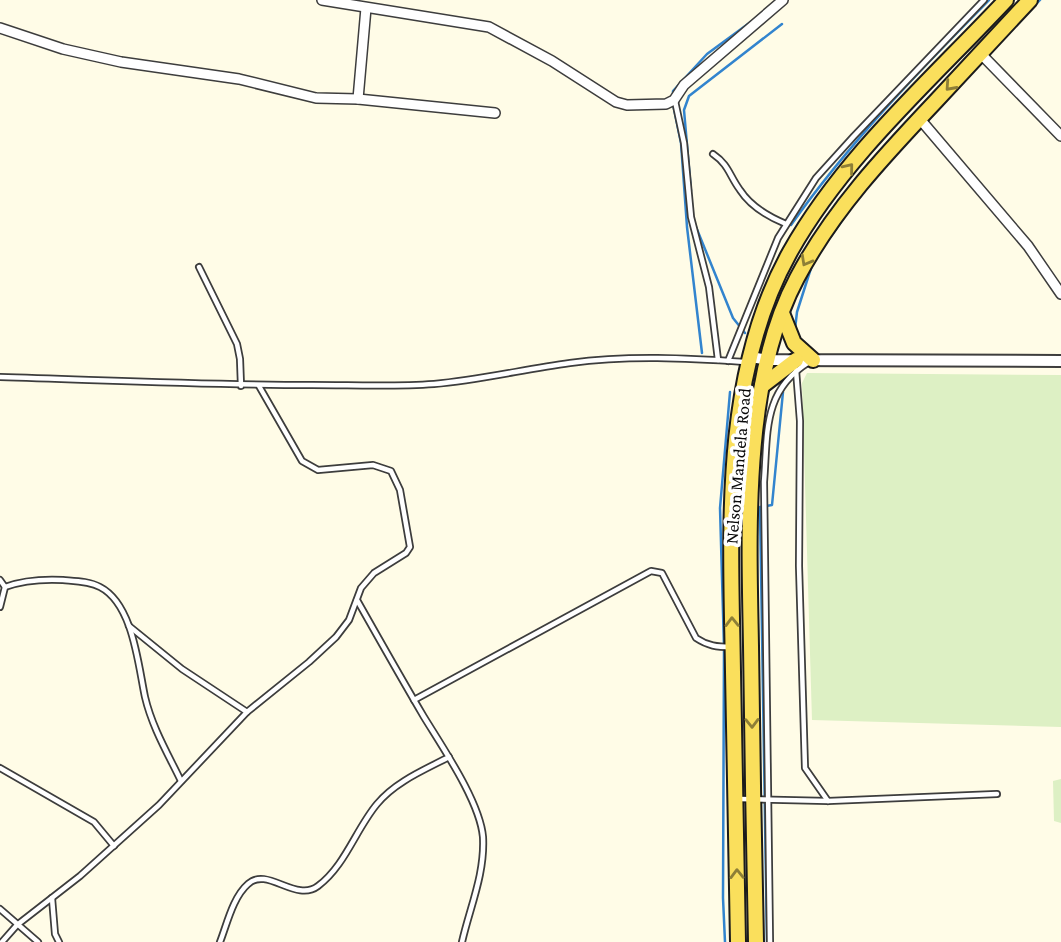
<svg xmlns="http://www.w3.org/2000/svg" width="1061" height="942" viewBox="0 0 1061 942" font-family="'Crimson Pro',serif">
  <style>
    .pitch { fill: #ddf0c4 }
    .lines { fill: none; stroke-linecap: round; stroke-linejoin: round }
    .stream { stroke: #3284ce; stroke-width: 2.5 }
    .service-casing { stroke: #3d3d3d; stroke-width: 8 }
    .minor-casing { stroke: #3d3d3d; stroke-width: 12 }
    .tertiary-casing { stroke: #3d3d3d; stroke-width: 14 }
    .primary-casing { stroke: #1b1b1b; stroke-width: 18 }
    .service { stroke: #fff; stroke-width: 4.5 }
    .minor { stroke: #fff; stroke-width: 9 }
    .tertiary { stroke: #fff; stroke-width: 10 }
    .primary { stroke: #fadf5c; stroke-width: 14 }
    .oneway { stroke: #8e7f37 }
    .labels { text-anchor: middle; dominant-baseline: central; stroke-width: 7; stroke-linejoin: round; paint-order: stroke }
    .street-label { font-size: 18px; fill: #0a0a0a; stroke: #fff }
  </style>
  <rect width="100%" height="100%" fill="#fffce7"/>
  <g class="pitch">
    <path d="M807,373L1061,375V727L812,720L802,383Z"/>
    <path d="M1061,779V823L1054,821L1053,781Z"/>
  </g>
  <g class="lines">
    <g class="stream">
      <path d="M1011,30L1040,0"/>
      <path d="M673,97V91L707,54L752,21"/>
      <path d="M673,104L681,143L687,227L702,353"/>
      <path d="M691,191L684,110L689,96L782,24"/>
      <path d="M694,222L733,318L745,333"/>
      <path d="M791,225C849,143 919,71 989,0"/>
      <path d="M817,256L843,219"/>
      <path d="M795,329L797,312L812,265"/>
      <path d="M725,942L723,898L724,647L720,508L730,392"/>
      <path d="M767,942L760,507L772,505L783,392"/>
    </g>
    <g class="service-casing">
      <g id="service">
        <path d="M675,101L684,143L691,217L709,287L718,360"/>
        <path d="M713,154C729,165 729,175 740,190C751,207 769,217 786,224"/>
        <path d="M199,267L237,344L240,359L241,386"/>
        <path d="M728,361L778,238L816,178L854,136L984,0"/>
        <path d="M796,370L800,421L799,566L805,768L828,801"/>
        <path d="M0,377C104,380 208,385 312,385C353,385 394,387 434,384C480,380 525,369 570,363C628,355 687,358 745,362"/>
        <path d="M0,580L5,587L0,607"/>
        <path d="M5,587C24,580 43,579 63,580C75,581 89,581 100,587C133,604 138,664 145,697C152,727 168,754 181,781"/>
        <path d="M357,600C379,639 401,678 424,717C443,748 480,802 483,837C485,874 470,907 462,942"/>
        <path d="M129,626L182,669L247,712"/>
        <path d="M414,700L651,571L662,573L696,638C708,646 717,647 731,647"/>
        <path d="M0,768L94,822L114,846"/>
        <path d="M739,799L828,801L997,794"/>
        <path d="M52,898L55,934L59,942"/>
        <path d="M0,909L38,942"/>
        <path d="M2,942L17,925L80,876L159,805L247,712L309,662L336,637L349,620L361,588L374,573L406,553L410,547L400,490L391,471L373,465L318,470L302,461L259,386"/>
        <path d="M220,942C227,924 233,897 248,884C267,866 296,903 318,886C345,866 356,829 377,804C395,782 424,770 449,757"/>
        <path d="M770,942L764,482C768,433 762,391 809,362"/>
      </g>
    </g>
    <g class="minor-casing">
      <g id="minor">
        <path d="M322,0L489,27L552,61L616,102L627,105L666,104L674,100L684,85L783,0"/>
        <path d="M0,28L63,49L121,62L239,79L316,98L358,99L495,113"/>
        <path d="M980,53L1061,136"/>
        <path d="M358,99L366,8"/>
        <path d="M919,118L1028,246L1061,294"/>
      </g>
    </g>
    <g class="tertiary-casing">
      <path id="tertiary" d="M751,357L768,360L1061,361"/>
    </g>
    <g class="primary-casing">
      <g id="primary">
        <path d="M782,313L794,343L813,360"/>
        <path d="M762,386L796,360"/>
        <path d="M738,942C736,852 735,762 733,672C731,534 720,377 790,252C844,156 931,80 1006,0"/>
        <path d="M756,942C754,843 752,745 751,646C749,533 742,381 797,278C833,210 884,156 936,101C968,67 999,33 1030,0"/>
      </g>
    </g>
    <use href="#service" class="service"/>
    <use href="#minor" class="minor"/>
    <use href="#tertiary" class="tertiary"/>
    <use href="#primary" class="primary"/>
  </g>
  <defs><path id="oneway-chevron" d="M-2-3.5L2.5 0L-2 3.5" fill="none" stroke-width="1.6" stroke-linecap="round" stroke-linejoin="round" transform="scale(1.75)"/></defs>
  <g class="oneway">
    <use href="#oneway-chevron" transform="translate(950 86) rotate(132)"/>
    <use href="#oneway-chevron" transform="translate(849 168) rotate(-51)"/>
    <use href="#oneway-chevron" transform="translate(806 261) rotate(119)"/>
    <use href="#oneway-chevron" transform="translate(732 622) rotate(-91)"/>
    <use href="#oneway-chevron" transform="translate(752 723) rotate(89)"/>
    <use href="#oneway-chevron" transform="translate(737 874) rotate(-91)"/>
  </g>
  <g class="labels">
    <g class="street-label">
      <text transform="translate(738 466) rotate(-85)">Nelson Mandela Road</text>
    </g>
  </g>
</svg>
